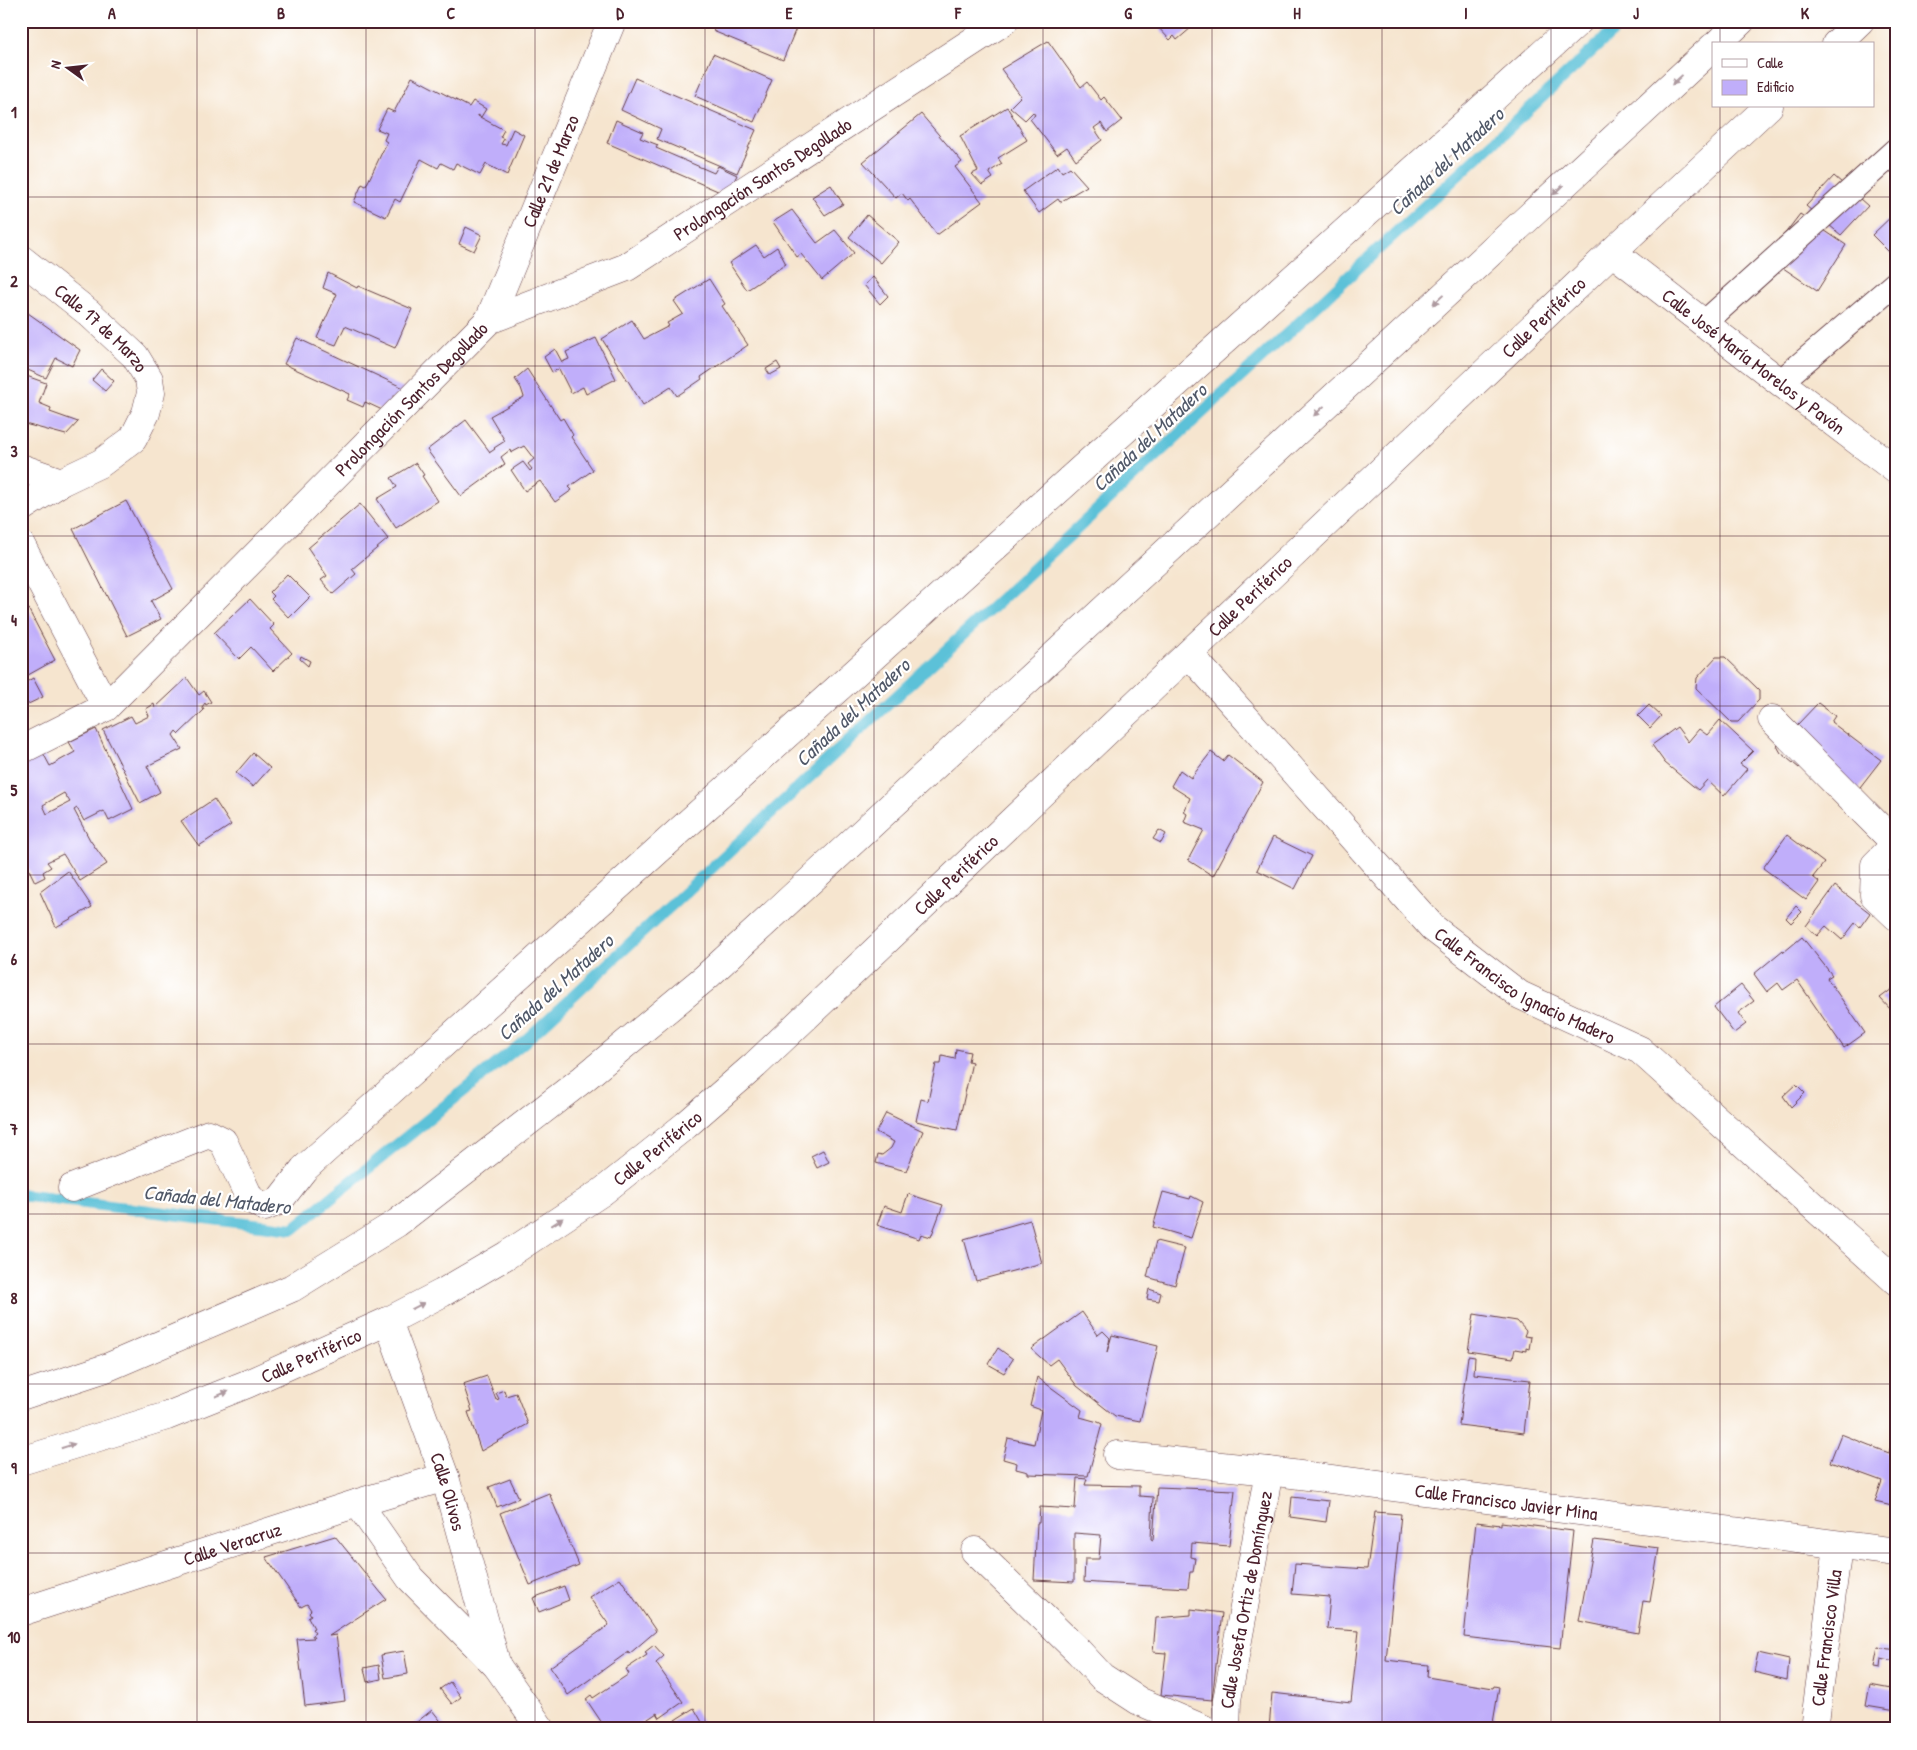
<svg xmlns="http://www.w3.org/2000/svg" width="1917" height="1750" viewBox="0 0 1917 1750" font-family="'Patrick Hand',sans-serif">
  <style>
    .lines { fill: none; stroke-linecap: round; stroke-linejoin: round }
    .stream { stroke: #5bc1d8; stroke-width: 12 }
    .building { fill: #c0aefa; fill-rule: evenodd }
    .lane-casing { stroke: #643d44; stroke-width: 26 }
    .street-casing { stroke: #643d44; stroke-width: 29 }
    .secondary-casing { stroke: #643d44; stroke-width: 29 }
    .highway-casing { stroke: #643d44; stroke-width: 29 }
    .lane { stroke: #fff; stroke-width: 24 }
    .street { stroke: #fff; stroke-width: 28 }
    .secondary { stroke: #fff; stroke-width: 28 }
    .highway { stroke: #fff; stroke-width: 28 }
    .oneway { fill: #ae9aa0 }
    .grid { fill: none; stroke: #4a1f2b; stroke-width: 1; stroke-opacity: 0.55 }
    .labels { text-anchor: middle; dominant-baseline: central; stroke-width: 4.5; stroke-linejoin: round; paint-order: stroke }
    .street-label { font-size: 19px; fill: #4a1f2b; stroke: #fff }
    .water-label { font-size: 20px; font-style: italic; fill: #505868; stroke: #fff }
    .neatline { fill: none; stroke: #4a1f2b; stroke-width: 2 }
    .grid-label { font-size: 16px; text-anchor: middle; font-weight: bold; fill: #4a1f2b }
  </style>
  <rect width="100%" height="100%" fill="#fff"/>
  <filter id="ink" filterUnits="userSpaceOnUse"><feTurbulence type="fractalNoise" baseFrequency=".02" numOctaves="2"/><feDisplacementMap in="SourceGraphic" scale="10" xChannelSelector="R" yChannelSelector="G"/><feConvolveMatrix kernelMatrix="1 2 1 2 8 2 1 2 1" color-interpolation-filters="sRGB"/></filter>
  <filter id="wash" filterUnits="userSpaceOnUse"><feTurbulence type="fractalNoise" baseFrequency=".0096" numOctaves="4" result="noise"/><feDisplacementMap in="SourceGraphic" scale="20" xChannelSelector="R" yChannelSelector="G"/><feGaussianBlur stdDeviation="1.12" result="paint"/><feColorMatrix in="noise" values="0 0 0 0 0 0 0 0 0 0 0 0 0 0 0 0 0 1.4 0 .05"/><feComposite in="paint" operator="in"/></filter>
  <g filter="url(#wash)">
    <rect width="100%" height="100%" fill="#f6e5cf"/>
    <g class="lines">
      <path class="stream" d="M21,1195L293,1229L524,1042L1624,21"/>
    </g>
    <g id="blocks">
      <g class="building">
        <path d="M717,21H799L783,60L713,31Z"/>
        <path d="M1160,21H1199L1177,40L1174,36L1170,40L1156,25Z"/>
        <path d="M1048,41L1081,87L1087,82L1101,100L1104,97L1122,120L1107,132L1101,123L1094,128L1102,140L1076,160L1067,147L1057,154L1030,119L1035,115L1033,112L1025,120L1010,107L1021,96L1001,69Z"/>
        <path d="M713,54L772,80L754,122L695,96Z"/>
        <path d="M412,77L469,107L473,101L486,109L481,117L478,115V116L504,130L500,137L504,139L501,144L506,145L513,129L524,135L507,175L486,164L480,175L456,163L453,169L441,163L438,168L421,159L400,202L395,199L386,217L354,202L362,184L366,186L387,142L384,140L387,133L377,129L387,109L394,112Z"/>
        <path d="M635,78L756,130L737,173L657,139L661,129L621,110Z"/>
        <path d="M1007,107L1027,140L998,158L1002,164L989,172L993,178L982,185L972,174L978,171L960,136Z"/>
        <path d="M921,114L962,162L955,167L982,202L937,235L910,199L908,201L902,193L896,198L863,162Z"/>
        <path d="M616,120L643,132L640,138L658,145L656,148L714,173L718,166L737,175L727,195L607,143Z"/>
        <path d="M1058,166L1062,172L1070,167L1087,186L1060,202L1058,199L1039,213L1023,191Z"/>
        <path d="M1834,176L1868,206L1841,235L1806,206Z"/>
        <path d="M831,185L843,204L825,215L812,197Z"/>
        <path d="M792,210L817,243L835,230L854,253L822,280L801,254L797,257L773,222Z"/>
        <path d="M1896,212V259L1872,235Z"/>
        <path d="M1800,214L1846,245L1817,291L1767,257Z"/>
        <path d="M867,215L899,242L881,263L849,237Z"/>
        <path d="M466,227L482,235L474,251L459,244Z"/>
        <path d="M756,245L764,256L777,247L786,264L747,290L729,263Z"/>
        <path d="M328,273L357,288L358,286L412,309L395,348L345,326L336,345L317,338L337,294L323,288Z"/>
        <path d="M873,277L888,296L880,304L864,285Z"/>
        <path d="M709,279L725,304L722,306L748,345L701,377L702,379L677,396L671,387L643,405L602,339L632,320L644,339L669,326L667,323L683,314L674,301Z"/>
        <path d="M21,308L80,350L72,366L56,358L46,378L21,367Z"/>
        <path d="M297,338L408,390L395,416L365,402L363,407L347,400L350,394L284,364Z"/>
        <path d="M596,338L616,379L586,394L583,387L571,393L559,369L552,372L544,357L555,349L562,362L569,359L566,352Z"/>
        <path d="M777,362L781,369L770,375L766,369Z"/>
        <path d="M101,369L114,381L105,391L92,380Z"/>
        <path d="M527,369L560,420L563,418L573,435L571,437L593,470L569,487L572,490L555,502L540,481L525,491L511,470L523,462L530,471L532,469L528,464L534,459L524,446L511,453L510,450L501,457L505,464L461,496L427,450L466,420L490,452L489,453L495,449L494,448L505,441L490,416L524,397L521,388L515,379Z"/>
        <path d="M21,374L46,383L39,403L51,408L50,412L78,422L66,435L21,423Z"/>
        <path d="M416,463L424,475L422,476L438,501L396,528L377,499L397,487L391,478Z"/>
        <path d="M126,501L173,589L151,601L161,619L127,636L73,529Z"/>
        <path d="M360,504L388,539L352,569L356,574L333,594L321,580L327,576L308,548Z"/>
        <path d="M287,574L310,597L289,618L271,599L274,596L270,592Z"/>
        <path d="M21,595L55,660L21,679Z"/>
        <path d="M250,599L274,625L270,629L292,653L273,671L251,647L239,659L214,633Z"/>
        <path d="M301,656L310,661L308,666L300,659Z"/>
        <path d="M1716,657H1725L1759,690V700L1738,722H1731L1696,688L1697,678Z"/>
        <path d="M33,678L43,697L24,706L21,701V685Z"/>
        <path d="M187,678L199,695L204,691L211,702L206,705L205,703L202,707L204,710L179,734L176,731L173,735L182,749L147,766L160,792L140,803L103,730L131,716L135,723L149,716L146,709L154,704L155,708Z"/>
        <path d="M1818,703L1835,716L1831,722L1881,760L1850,800L1802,763L1799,768L1781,753L1777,746Z"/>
        <path d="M1649,705L1661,716L1650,728L1638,716Z"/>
        <path d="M1720,720L1753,751L1740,764L1747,769L1724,796L1707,780L1698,790L1665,763L1652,745L1677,727L1688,742L1699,729L1707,735Z"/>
        <path d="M96,729L133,809L109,821L104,811L84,821L77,808L74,810L90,840L107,864L80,881L63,854L47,862L51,867L43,872L45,877L35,882L21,853V762L42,751L50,766L75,752L69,742ZM64,793L70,802L47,814L43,805Z"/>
        <path d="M1211,752L1223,761L1228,755L1263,782L1213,876L1188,860L1204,830L1184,822L1187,814L1184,812L1190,798L1171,786L1180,770L1191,778Z"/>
        <path d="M253,753L270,768L253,787L236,773Z"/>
        <path d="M214,799L231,825L199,846L181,821Z"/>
        <path d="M1159,830L1166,834L1161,843L1153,839Z"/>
        <path d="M1787,835L1824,863L1813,877L1819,882L1806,900L1763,868Z"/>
        <path d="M1273,837L1312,856L1295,889L1257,870Z"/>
        <path d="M68,871L92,907L56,927L40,892Z"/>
        <path d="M1835,886L1870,913L1860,927L1855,923L1842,940L1826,926L1817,936L1806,926Z"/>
        <path d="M1796,906L1802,912L1791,923L1786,918Z"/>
        <path d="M1802,937L1832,975L1827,978L1865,1033L1844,1048L1797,980L1783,990L1778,983L1767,992L1754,974L1783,950L1784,952Z"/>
        <path d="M1741,985L1754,1001L1738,1013L1746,1024L1734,1033L1714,1007Z"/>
        <path d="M1896,986V1005L1891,1010L1880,998Z"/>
        <path d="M956,1049L970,1052L968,1061L972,1062L957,1130L916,1121L921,1099L928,1101L936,1064H941L942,1056L955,1059Z"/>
        <path d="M1796,1084L1805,1093L1791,1107L1783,1096Z"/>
        <path d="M886,1113L923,1131L906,1171L876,1163L878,1154L882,1155L891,1148L894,1142L876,1132Z"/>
        <path d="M823,1150L829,1162L817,1168L811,1156Z"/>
        <path d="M1163,1192L1190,1199L1191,1196L1203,1202L1191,1238L1153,1227Z"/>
        <path d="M908,1194L943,1205L931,1237L921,1234L919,1239L877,1225L884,1206L902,1212Z"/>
        <path d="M1030,1220L1042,1263L976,1281L964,1239Z"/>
        <path d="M1156,1241L1185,1248L1175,1285L1147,1277Z"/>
        <path d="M1149,1289L1161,1293L1159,1301L1147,1299Z"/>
        <path d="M1082,1312L1098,1335L1103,1331L1110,1338L1107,1352L1112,1335L1158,1346L1140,1421L1115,1416L1077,1386L1057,1359L1049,1365L1031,1349Z"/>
        <path d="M1474,1314L1517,1321L1526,1331L1524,1336L1531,1337L1529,1349L1526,1348V1351L1515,1349L1513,1358L1468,1351Z"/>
        <path d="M998,1348L1013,1359L1004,1373L988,1364Z"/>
        <path d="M1468,1356L1475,1357L1474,1374L1530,1380L1524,1433L1459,1425Z"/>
        <path d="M487,1376L496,1400L499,1399L496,1393L504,1390L506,1396L516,1393L528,1424L481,1451L468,1412L472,1411L463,1384Z"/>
        <path d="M1037,1377L1082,1410L1080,1417L1098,1422L1102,1424L1088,1476L1028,1474V1472L1016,1469L1017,1463L1003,1459L1008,1438L1034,1444L1041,1410L1030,1406Z"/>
        <path d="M1895,1431H1896V1507L1875,1502L1882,1481L1830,1462L1841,1434L1889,1453Z"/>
        <path d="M1077,1478L1087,1479L1085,1485L1139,1486V1496L1153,1497L1151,1539L1153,1540L1157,1487L1235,1490L1229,1546L1192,1543L1191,1557L1195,1558L1193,1572H1190L1188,1588L1097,1583L1084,1582L1085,1559H1099L1101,1535L1074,1533V1582L1034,1580L1037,1523H1039L1040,1507L1075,1509Z"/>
        <path d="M510,1479L519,1498L497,1507L489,1487Z"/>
        <path d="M549,1493L579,1565L530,1585L500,1513Z"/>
        <path d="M1292,1497L1329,1501L1326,1522L1290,1517Z"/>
        <path d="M1375,1512L1401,1514L1386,1660L1428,1665L1427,1677L1493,1688L1494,1686L1499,1687L1492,1729H1438L1420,1726L1419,1729H1269L1272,1693L1351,1702L1359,1631L1327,1629L1330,1597L1292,1594L1295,1564L1367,1569Z"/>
        <path d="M1476,1522L1501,1525V1522L1573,1531L1560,1648L1464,1637Z"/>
        <path d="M335,1536L386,1599L329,1636L336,1635L345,1701L305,1706L297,1639L314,1638L312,1635L315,1633L312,1629L314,1628L308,1617L311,1615L309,1612L311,1610L307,1604L301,1607L266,1557Z"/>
        <path d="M1594,1540L1659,1548L1650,1602L1643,1601L1638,1633L1579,1621Z"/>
        <path d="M620,1578L656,1631L629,1654L628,1652L568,1695L550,1667L609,1625L589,1597Z"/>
        <path d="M564,1586L569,1600L539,1612L533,1598Z"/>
        <path d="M1191,1609L1222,1613L1212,1700L1161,1695L1166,1653L1153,1652L1156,1618L1191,1615Z"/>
        <path d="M654,1645L664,1656L656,1663L683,1702L660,1718L657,1713L633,1729H606L586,1699L591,1695L593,1698L629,1674L626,1669L647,1655L645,1652Z"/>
        <path d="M1878,1647L1896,1650V1662L1881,1659L1880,1668L1874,1667Z"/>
        <path d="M404,1651L408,1674L385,1678L381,1655Z"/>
        <path d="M1758,1653L1789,1660L1787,1680L1754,1672Z"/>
        <path d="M379,1665L381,1679L367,1682L364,1668Z"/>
        <path d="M450,1682L461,1697L452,1704L440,1689Z"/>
        <path d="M1870,1684L1896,1689V1711L1866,1706Z"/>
        <path d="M694,1708L706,1729H662L678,1718Z"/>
        <path d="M432,1710L447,1729H408Z"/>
        <path d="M1162,1712L1186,1729H1140Z"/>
      </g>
    </g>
  </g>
  <g filter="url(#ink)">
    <use href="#blocks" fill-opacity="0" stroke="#643d44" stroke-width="1"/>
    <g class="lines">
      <g class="lane-casing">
        <g id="lane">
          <path d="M1703,324L1896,150"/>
          <path d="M1780,382L1896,283"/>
        </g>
      </g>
      <g class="street-casing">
        <g id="street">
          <path id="s1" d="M1612,252L1780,382L1896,470"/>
          <path id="s2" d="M21,259L89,313L135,356L149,379L151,393L146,413L133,439L101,463L61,482L21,508"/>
          <path id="s3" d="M489,320L612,21"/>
          <path d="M21,468L61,482"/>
          <path d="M21,545L106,707"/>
          <path id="s4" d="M1189,654L1433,928L1520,995L1640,1050L1896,1281"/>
          <path d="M1772,719L1896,844"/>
          <path id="s5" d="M21,750L106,707L489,320L627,267L1004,21"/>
          <path d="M1896,844L1875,865L1874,895L1896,916"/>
          <path d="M72,1188L209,1134L223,1141L250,1199L265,1207L279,1201L304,1169L1579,21"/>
          <path id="s6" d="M1117,1455L1269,1471L1896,1552"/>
          <path d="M358,1503L410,1578L497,1666"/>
          <path d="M975,1551L1078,1651L1102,1677L1139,1701L1204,1729"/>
          <path id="s7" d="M21,1612L358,1503L445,1477"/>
          <path id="s8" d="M1226,1729L1227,1700L1269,1471"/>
          <path id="s9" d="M1814,1729L1838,1546"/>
        </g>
      </g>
      <g class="secondary-casing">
        <g id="secondary">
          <path id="s10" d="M388,1321L445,1477L497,1666L541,1729"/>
        </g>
      </g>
      <g class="highway-casing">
        <g id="highway">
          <path d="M1717,44L1741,21"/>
          <path d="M1836,44L1860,21"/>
          <path d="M21,1396L106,1368L292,1288L397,1223L583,1079L705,978L1713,47"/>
          <path id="s11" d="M21,1461L167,1416L247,1384L388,1321L442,1293L507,1255L602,1192L686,1125L755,1065L1612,252L1769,106"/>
        </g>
      </g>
      <use href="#lane" class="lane"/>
      <use href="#street" class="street"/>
      <use href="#secondary" class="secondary"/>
      <use href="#highway" class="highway"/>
    </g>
    <defs><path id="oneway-solid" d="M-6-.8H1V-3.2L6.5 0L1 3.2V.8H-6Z" transform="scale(1.25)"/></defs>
    <g class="oneway">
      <use href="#oneway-solid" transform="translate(1677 80) rotate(137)"/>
      <use href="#oneway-solid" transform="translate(1558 190) rotate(137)"/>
      <use href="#oneway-solid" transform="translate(1438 300) rotate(137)"/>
      <use href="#oneway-solid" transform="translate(1319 411) rotate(137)"/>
      <use href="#oneway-solid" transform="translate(557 1222) rotate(-34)"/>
      <use href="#oneway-solid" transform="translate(418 1306) rotate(-27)"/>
      <use href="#oneway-solid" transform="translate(222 1394) rotate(-22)"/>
      <use href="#oneway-solid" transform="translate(68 1446) rotate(-17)"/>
    </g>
  </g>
  <path class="grid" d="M197,21V1729M366,21V1729M535,21V1729M705,21V1729M874,21V1729M1043,21V1729M1212,21V1729M1382,21V1729M1551,21V1729M1720,21V44M1720,106V1729M21,197H1896M21,366H1896M21,536H1896M21,706H1896M21,875H1896M21,1044H1896M21,1214H1896M21,1384H1896M21,1553H1896"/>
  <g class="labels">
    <g class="street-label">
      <text stroke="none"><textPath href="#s3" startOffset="161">Calle 21 de Marzo</textPath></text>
      <text stroke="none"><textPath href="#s5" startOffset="949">Prolongación Santos Degollado</textPath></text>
      <text stroke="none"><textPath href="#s11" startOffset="1929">Calle Periférico</textPath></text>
      <text stroke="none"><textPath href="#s2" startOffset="106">Calle 17 de Marzo</textPath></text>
      <text stroke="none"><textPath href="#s1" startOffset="179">Calle José María Morelos y Pavón</textPath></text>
      <text stroke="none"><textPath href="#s5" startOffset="529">Prolongación Santos Degollado</textPath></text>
      <text stroke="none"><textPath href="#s11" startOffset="1524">Calle Periférico</textPath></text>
      <text stroke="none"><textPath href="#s11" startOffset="1119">Calle Periférico</textPath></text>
      <text stroke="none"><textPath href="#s4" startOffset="476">Calle Francisco Ignacio Madero</textPath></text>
      <text stroke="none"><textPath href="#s11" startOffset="714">Calle Periférico</textPath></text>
      <text stroke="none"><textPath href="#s11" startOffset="309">Calle Periférico</textPath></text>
      <text stroke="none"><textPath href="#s10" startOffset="181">Calle Olivos</textPath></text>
      <text stroke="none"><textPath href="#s6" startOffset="392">Calle Francisco Javier Mina</textPath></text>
      <text stroke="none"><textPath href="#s7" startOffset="222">Calle Veracruz</textPath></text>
      <text stroke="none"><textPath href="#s8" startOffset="131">Calle Josefa Ortiz de Domínguez</textPath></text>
      <text stroke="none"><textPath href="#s9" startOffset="92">Calle Francisco Villa</textPath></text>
    </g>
    <g class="water-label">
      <text transform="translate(1446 161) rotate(-43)">Cañada del Matadero</text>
      <text transform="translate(1149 437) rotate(-43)">Cañada del Matadero</text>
      <text transform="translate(852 712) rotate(-43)">Cañada del Matadero</text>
      <text transform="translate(555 987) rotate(-42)">Cañada del Matadero</text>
      <text transform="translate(217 1199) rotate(6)">Cañada del Matadero</text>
    </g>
  </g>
  <rect width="1917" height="1750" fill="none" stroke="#fff" stroke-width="55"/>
  <rect x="1712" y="42" width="162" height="65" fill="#ffffff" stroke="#b7a5aa"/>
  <rect x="1722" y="59" width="25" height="8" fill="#ffffff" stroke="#b7a5aa"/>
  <text x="1757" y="68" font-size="15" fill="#4a1f2b">Calle</text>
  <rect x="1722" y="80" width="25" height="15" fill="#c0aefa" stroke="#b7a5aa"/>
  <text x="1757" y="92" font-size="15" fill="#4a1f2b">Edificio</text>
  <g transform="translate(68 68) rotate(285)" stroke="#ffffff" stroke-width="4" paint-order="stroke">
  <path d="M0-4L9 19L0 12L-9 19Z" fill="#4a1f2b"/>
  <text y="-8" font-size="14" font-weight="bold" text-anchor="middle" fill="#4a1f2b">N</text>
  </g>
  <rect x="28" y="28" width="1862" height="1694" class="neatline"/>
  <g class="grid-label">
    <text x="112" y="19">A</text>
    <text x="281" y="19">B</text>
    <text x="451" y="19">C</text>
    <text x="620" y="19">D</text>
    <text x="789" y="19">E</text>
    <text x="958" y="19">F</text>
    <text x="1128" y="19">G</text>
    <text x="1297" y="19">H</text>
    <text x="1466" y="19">I</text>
    <text x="1636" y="19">J</text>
    <text x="1805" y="19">K</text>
    <text x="14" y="118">1</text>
    <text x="14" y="287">2</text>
    <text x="14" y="457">3</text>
    <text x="14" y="626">4</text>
    <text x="14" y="796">5</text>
    <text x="14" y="965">6</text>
    <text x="14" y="1135">7</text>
    <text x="14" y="1304">8</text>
    <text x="14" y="1474">9</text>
    <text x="14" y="1643">10</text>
  </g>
</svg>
